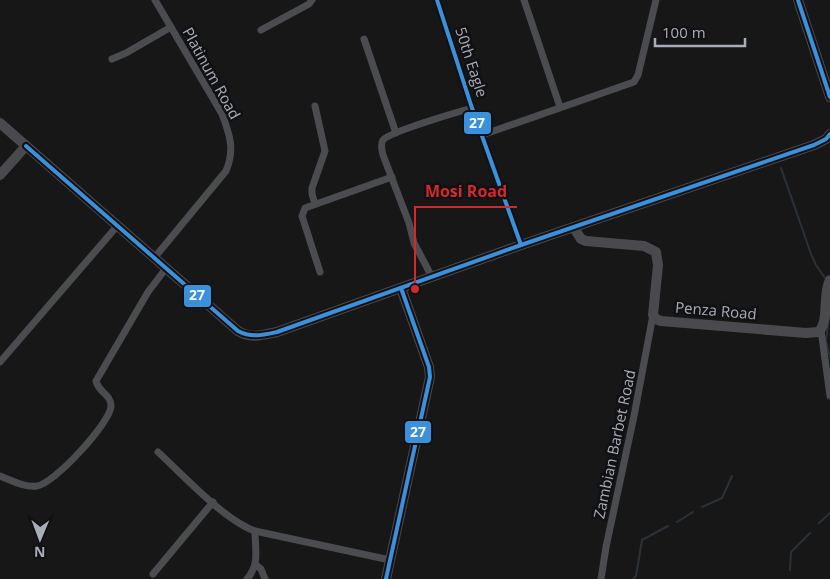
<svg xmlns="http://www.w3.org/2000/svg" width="830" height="579" viewBox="0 0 830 579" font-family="'Open Sans',sans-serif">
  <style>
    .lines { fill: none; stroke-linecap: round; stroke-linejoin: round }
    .stream { stroke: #2a3239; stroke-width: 2 }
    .street { stroke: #4b4c50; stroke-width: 7 }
    .secondary { stroke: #4a4a4e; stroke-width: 10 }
    .bus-1-casing { stroke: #111113; stroke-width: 8 }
    .bus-1 { stroke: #3a90db; stroke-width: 4 }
    .labels { text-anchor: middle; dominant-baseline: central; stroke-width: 5; stroke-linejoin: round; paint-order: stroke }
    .street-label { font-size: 15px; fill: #a8adb8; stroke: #111113 }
    .leader { fill: none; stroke: #d62828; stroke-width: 2 }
    .callout-dot { fill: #d62828; stroke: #111113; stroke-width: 2 }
    .callout-label { font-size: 16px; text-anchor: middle; font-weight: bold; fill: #d62828; stroke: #111113; stroke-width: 5; stroke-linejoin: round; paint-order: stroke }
    .line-badge { stroke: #111113; stroke-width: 2 }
    .badge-label { font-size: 14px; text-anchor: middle; font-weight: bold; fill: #fff }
  </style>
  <rect width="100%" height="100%" fill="#171717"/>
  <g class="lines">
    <g class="stream">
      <path d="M781,168L811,254L816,265L825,278"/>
      <path d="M828,324L826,341L830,357"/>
      <path d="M702,507L722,498L732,476"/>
      <path d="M677,522L693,512"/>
      <path d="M819,523L830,513"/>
      <path d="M790,570L791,552L810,533"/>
      <path d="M633,579L636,576L642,540L668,526"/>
    </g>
    <g class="street">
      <path d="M437,0L472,108L521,245"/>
      <path d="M524,0L560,107"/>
      <path d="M261,30L309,4L312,0"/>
      <path d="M364,39L396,133"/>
      <path d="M112,59L126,53L171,27"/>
      <path d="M482,135L634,82L638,75L656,0"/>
      <path d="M315,204L312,194V188L325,151L315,106"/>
      <path d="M155,257L226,171C235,150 230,135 222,114L155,0"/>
      <path d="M320,272L302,216L305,208L392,177"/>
      <path d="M432,277L414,243L409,223L383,155C382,151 380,144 383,140C389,132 458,112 472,108"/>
      <path d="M821,330L830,396"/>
      <path d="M0,362L118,225"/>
      <path d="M158,452C183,475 224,520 255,531L390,560"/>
      <path d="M0,476C11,480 25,488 37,486C54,484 111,422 111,406C111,394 98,392 96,381L148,292L167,267"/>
      <path d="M256,565L261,569L265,579"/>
      <path d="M153,574L213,502"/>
      <path d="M247,579C260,564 255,550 255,531"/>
      <path d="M601,579L606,547L634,416L653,315"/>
    </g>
    <g class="secondary">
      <path d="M798,0L830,97"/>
      <path d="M0,123L238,331C251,339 263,335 277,332L521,245L814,145L826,139L830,134"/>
      <path d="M0,175L26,146"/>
      <path d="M574,228L581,239L586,241L644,246L656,252L658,265L653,315L656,319L661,321L806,333L818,332C830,323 822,294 830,280"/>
      <path d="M386,579L430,377L429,367L401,288"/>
    </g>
    <g class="bus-1-casing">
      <g id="bus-1">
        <path d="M437,0L472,108L521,245"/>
        <path d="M798,0L830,97"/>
        <path d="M26,146L238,331C251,338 263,335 277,332L521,245L814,145L826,139L830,134"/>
        <path d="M386,579L430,377L429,367L401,288"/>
      </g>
    </g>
    <use href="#bus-1" class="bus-1"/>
  </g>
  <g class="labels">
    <g class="street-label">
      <text transform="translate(472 62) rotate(72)">50th Eagle</text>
      <text transform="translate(212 73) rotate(61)">Platinum Road</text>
      <text transform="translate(716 310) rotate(5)">Penza Road</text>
      <text transform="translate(614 444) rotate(-78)">Zambian Barbet Road</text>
    </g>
  </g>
  <path class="leader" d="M415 289L415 207H517"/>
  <circle class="callout-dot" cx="415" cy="289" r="5"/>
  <g class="callout-label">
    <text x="466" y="197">Mosi Road</text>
  </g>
  <g class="line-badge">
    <rect x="463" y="111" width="29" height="24" rx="5" fill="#3a90db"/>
    <rect x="183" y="284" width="29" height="24" rx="5" fill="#3a90db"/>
    <rect x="404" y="420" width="28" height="24" rx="5" fill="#3a90db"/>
  </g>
  <g class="badge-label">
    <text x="477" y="128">27</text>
    <text x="197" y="300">27</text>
    <text x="418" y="437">27</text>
  </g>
  <g transform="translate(40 539) rotate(181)" stroke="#111113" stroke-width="4" paint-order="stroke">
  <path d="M0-4L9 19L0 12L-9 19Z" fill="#a8adb8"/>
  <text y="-8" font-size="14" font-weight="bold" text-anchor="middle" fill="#a8adb8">N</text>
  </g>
  <path d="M655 38v8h90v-8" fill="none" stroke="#a8adb8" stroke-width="2.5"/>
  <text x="662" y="38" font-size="15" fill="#a8adb8" stroke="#111113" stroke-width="4" paint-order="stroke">100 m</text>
</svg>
